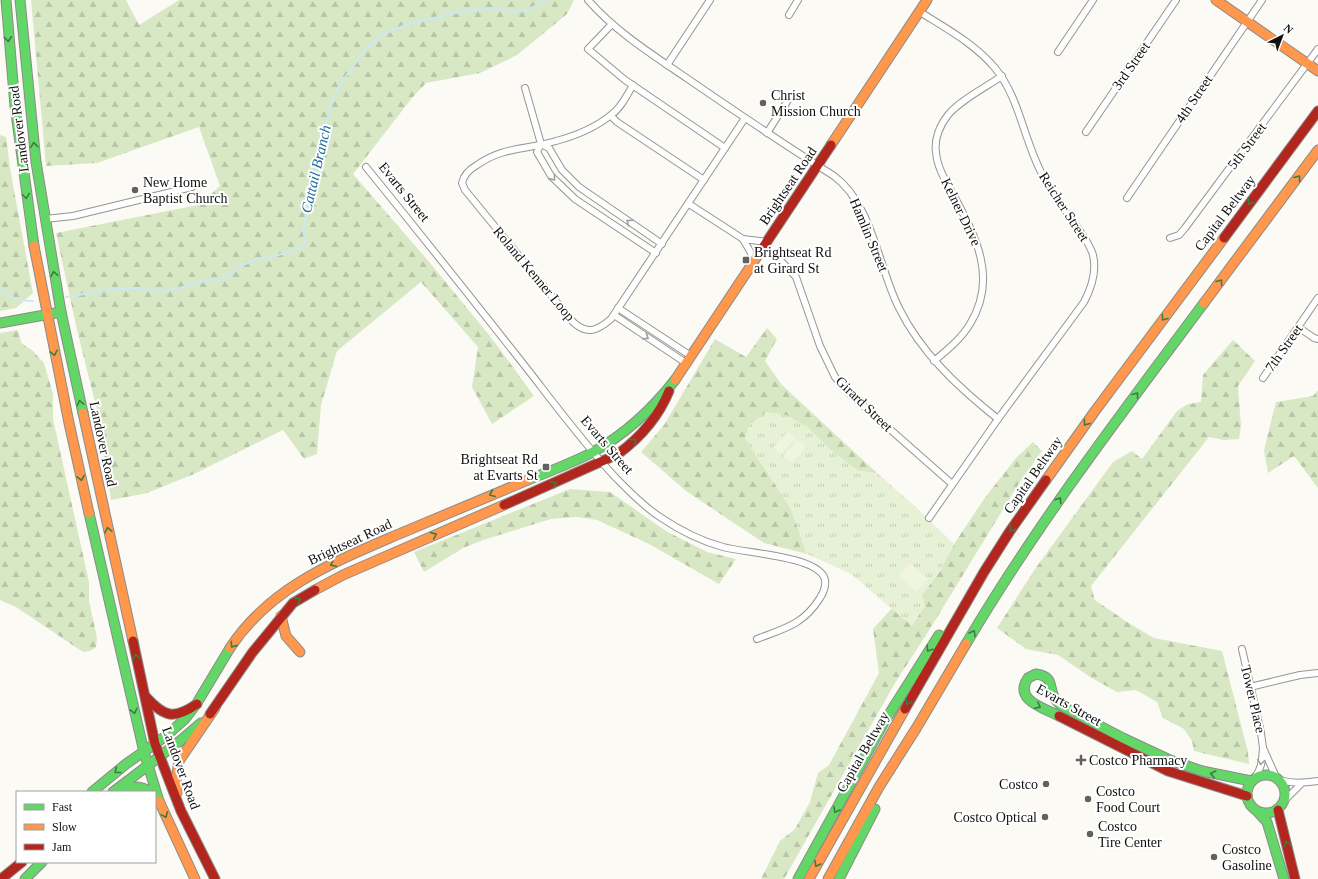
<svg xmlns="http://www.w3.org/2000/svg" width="1318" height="879" viewBox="0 0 1318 879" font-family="Georgia,serif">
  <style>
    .forest { fill: url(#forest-firs) }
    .park { fill: url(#park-tufts) }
    .pitch { fill: #f0f4e0 }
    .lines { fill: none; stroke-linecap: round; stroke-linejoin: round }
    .stream { stroke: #cce8f5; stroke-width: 2 }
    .street-casing { stroke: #969593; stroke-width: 8 }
    .fast-casing { stroke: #8c8b89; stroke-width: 11 }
    .slow-casing { stroke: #8c8b89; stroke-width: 11 }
    .jam-casing { stroke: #8c8b89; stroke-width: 11 }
    .street { stroke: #fffefe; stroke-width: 6 }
    .fast { stroke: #63d668; stroke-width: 9 }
    .slow { stroke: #ff974d; stroke-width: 9 }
    .jam { stroke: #b3261e; stroke-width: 9 }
    .oneway { stroke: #3d7c40 }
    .oneway2 { stroke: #9f9e9e }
    .poi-dot { fill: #626160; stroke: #fff; stroke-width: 1.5 }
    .labels { text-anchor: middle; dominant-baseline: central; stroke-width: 4; stroke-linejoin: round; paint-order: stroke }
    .street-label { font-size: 14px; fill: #0f0f0f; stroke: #fff }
    .poi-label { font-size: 14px; fill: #0f0f0f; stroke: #fff; text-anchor: start }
    .water-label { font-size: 15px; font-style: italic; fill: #1b6c9e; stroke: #fff }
  </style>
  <defs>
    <pattern id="forest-firs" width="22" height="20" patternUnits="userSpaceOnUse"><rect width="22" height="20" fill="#d8e8c4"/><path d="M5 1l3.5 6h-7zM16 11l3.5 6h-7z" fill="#b8c6a7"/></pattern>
    <pattern id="park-tufts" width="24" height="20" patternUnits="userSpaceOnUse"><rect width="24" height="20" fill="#e7f1d6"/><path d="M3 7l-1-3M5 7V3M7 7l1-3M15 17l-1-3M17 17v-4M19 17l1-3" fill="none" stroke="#c5cdb6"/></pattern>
  </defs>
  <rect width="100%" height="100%" fill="#fcfaf5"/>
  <g class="forest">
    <path d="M31,0H126L139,25L179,0H574L567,14L517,55L480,73L426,83L412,98L353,174L425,257L490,336L534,396L492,424L472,387L478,347L421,282L337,351L321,405L317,454L304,459L283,430L194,474L147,493L111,500L97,410L77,330L56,233L198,205L220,186L199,127L97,163L46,166Z"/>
    <path d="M0,135L6,137L11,174L33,293L16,308L0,311Z"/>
    <path d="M767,328L777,339L765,361L782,385L877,473L858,471L829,449L807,427L745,438L791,509L807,554L764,543L686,491L641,452L664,425L715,339L746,357Z"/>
    <path d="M18,330L21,342L25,346L32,350L44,363L53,394V419L89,582V601L97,638L96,647L90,651L83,652L16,607L0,600V333Z"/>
    <path d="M1233,340L1255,361L1238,386L1241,426L1239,439L1224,440L1209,437L1091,586L1095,600L1127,622L1154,638L1222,651L1248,752L1249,764L1194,751L1192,741L1184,729L1163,718L1157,702L1136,690L1117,692L1090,677L1058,655L1026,649L997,628L1035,569L1113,462L1132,451L1142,459L1177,411L1188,404L1201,402L1203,375Z"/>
    <path d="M1318,390V488L1294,456L1268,473L1264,450L1276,402L1313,396Z"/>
    <path d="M1033,442L1042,451L1018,485L928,632L895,683L784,879H761L780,841L795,829L810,802L818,773L829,765L879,673L873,629L892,608L912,625L922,595L940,571L954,544L984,499L1016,458Z"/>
    <path d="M570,489L610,492L666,531L707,552L736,559L719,584L649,544L597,520L577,517L551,519L483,540L463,548L424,572L414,552Z"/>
  </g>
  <path class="park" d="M766,412L787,415L807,427L829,449L858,471L877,473L919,510L954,544L940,571L922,595L925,606L912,626L851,574L807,554L791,509L745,438L749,425Z"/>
  <g class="pitch">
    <path d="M788,431L795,438L781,454L773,448Z"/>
    <path d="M798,440L806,447L791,463L783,456Z"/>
    <path d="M910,563L928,579L917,592L899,575Z"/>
  </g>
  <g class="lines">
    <g class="stream">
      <path d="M0,288C10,297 19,302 33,301"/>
      <path d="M66,297L121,288H138L154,291L172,290L205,281L218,280L229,275L240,266L256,260L272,257L300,248L304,244L305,238L303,230L305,220L313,175L319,156L331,104L339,86L365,50L376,40L384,34L408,24L463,11L498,8L512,12L526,11L546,0"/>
    </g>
    <g class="street-casing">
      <g id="street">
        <path d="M588,0C616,32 653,55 688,79C736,112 785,145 834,176C873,205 878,267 899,308C921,353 959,388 998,419"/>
        <path d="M920,12C947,29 975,44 995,68C1020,98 1024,142 1043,176C1052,193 1064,208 1075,224C1082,234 1090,244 1093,255C1097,272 1092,287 1084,302L998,419L929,518"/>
        <path d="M789,15L798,0"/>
        <path d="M612,24L588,49L625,80L725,148"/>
        <path d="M1058,52L1093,0"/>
        <path d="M667,65L710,0"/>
        <path d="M633,85C627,95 621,108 611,115C596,127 575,136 556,141C527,150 504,146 477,165C470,169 464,174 462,183L465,190L573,322C587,335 597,331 611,319L745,118"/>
        <path d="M525,88L541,144L537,152L551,176L575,199L656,253"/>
        <path d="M611,116L617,122L704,180"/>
        <path d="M1086,132L1176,0"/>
        <path d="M767,133L790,97"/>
        <path d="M541,144L549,148L562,170L579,187L662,244"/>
        <path d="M366,167C422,236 477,305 532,375C559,410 586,446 616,478C630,492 643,506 660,517C679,530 701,541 723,547C745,553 814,556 824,577C827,583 824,592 820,598C803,625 785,628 757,639"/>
        <path d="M1127,198L1262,0"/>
        <path d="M689,204L743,239L751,253L752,265"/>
        <path d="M45,219L73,216L192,187"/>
        <path d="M1170,238L1179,235L1185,228L1318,49"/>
        <path d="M743,239L767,242"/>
        <path d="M764,248L781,261L796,277L820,346L835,377L850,394L952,484"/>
        <path d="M618,308L691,356"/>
        <path d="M614,315L686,363"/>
        <path d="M1298,327L1314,338L1318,339"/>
        <path d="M934,361C947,350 961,339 970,324C998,279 976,237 954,196C947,183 937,168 936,152C934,139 940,125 948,115C959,101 986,87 1002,76"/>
        <path d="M1263,378L1318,298"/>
        <path d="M1242,649L1261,733L1263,748"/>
        <path d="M1250,687L1300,675L1318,673"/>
        <path d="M1255,777C1262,768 1262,760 1263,748L1276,777"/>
        <path d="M1279,780C1294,784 1303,783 1318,781"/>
        <path d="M1285,800L1301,784"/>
      </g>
    </g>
    <g class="fast-casing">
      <g id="fast">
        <path d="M6,0L15,106L34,246"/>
        <path d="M20,0L36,162L61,312L83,413"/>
        <path d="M0,323L61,312"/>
        <path d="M528,480C550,471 572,463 593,452C624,435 653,408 675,380"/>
        <path d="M89,513L144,752L159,801"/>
        <path d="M966,644C1037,524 1121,414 1204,303"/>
        <path d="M1059,716C1044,708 1013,700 1028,678L1036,674C1055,677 1048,687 1055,699C1057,702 1060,704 1062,706L1123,738L1170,760L1202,771L1251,781"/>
        <circle cx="1266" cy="794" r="19"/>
        <path d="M92,792L126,764L166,736L185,719L197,703L230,648"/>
        <path d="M113,792L180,741L201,723"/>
        <path d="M118,792C129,786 140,785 151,792"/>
        <path d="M1257,811L1267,822L1284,879"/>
        <path d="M25,879L42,862"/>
        <path d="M798,879L883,724L939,635"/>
        <path d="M839,879L875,809"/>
      </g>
    </g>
    <g class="slow-casing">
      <g id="slow">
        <path d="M1216,0L1318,71"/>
        <path d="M831,145L927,0"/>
        <path d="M34,246L69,423L89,513"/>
        <path d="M1204,303L1318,150"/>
        <path d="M675,380L764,246"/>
        <path d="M83,413L133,641"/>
        <path d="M1046,480L1095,411L1224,238"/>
        <path d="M315,590L343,575L504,505"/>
        <path d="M281,616L286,636L300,652"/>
        <path d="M230,648C270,587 334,562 399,534C442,516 485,498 528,480"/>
        <path d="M177,793L176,780L179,761L215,708"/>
        <path d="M159,801L195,879"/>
        <path d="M809,879L905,709"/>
        <path d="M828,879L879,787L917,727L966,644"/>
      </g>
    </g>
    <g class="jam-casing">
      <g id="jam">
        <path d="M1224,238L1318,111"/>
        <path d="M764,246L831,145"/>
        <path d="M504,505L618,454C641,437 658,418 669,391"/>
        <path d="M133,641L155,744L181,811L215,879"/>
        <path d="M146,697C164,717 174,720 197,704"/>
        <path d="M905,709L984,572L1010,531L1046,480"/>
        <path d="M210,714L252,653L293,603L315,590"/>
        <path d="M1059,716L1168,771L1247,796"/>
        <path d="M1278,810L1295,879"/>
        <path d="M1,879L22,862"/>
      </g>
    </g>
    <use href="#street" class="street"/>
    <use href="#fast" class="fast"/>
    <use href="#slow" class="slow"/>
    <use href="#jam" class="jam"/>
  </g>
  <defs><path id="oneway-chevron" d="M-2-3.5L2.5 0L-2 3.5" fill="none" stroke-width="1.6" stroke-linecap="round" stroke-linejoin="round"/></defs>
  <g class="oneway">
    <use href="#oneway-chevron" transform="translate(8 39) rotate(86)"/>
    <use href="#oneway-chevron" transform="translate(34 145) rotate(-96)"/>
    <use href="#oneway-chevron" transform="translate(1298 178) rotate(-53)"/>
    <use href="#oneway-chevron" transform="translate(26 196) rotate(82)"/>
    <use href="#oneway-chevron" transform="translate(1250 202) rotate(127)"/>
    <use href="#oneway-chevron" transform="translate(54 274) rotate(-100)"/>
    <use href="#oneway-chevron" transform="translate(1220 282) rotate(-53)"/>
    <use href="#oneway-chevron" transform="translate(1164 318) rotate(127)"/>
    <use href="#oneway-chevron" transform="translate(54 353) rotate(78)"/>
    <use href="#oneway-chevron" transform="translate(1136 395) rotate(-53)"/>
    <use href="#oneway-chevron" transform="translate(80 403) rotate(-103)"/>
    <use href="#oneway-chevron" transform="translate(1086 423) rotate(126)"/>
    <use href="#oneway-chevron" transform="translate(634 441) rotate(-42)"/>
    <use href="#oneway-chevron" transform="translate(81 478) rotate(78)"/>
    <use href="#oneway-chevron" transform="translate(554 484) rotate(-24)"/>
    <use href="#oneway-chevron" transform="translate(492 494) rotate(157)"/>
    <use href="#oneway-chevron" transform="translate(1059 500) rotate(-56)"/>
    <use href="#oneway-chevron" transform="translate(1012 529) rotate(124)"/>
    <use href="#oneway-chevron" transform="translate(108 530) rotate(-102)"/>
    <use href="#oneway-chevron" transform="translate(434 535) rotate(-24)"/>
    <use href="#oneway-chevron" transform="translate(333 564) rotate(154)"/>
    <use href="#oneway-chevron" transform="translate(298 600) rotate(-34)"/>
    <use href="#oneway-chevron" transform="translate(973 633) rotate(-59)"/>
    <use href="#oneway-chevron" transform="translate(233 645) rotate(125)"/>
    <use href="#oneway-chevron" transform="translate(929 649) rotate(124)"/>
    <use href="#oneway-chevron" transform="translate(136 657) rotate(-102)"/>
    <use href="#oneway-chevron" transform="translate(908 702) rotate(121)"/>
    <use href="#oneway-chevron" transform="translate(1038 706) rotate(27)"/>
    <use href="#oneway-chevron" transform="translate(134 711) rotate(77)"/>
    <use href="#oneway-chevron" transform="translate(117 771) rotate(142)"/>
    <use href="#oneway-chevron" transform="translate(1213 774) rotate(-168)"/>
    <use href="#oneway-chevron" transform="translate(836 810) rotate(119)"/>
    <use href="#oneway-chevron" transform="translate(165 815) rotate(66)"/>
    <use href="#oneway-chevron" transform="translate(1287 844) rotate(-104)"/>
    <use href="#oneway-chevron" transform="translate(817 864) rotate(119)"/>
  </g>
  <g class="oneway2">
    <use href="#oneway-chevron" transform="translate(553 178) rotate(51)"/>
    <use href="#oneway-chevron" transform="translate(629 222) rotate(-146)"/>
    <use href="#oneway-chevron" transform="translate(646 337) rotate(34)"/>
    <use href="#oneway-chevron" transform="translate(1261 762) rotate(98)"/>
  </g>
  <g class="poi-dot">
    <circle cx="763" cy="103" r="4"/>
    <circle cx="135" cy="190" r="4"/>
    <rect x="742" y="256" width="8" height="8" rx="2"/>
    <rect x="542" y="463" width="8" height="8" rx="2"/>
    <path d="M1079 754h4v4h4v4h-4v4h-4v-4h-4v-4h4z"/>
    <circle cx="1046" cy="784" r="4"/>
    <circle cx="1088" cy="799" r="4"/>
    <circle cx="1045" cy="817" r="4"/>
    <circle cx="1090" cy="834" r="4"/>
    <circle cx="1214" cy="857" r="4"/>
  </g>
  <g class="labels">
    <g class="street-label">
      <text transform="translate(1131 66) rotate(-55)">3rd Street</text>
      <text transform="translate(1194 99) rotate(-56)">4th Street</text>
      <text transform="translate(19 129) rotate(-97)">Landover Road</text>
      <text transform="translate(1247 146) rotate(-53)">5th Street</text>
      <text transform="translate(788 186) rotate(-56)">Brightseat Road</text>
      <text transform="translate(404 192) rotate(51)">Evarts Street</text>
      <text transform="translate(1064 207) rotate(57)">Reicher Street</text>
      <text transform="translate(961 212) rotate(64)">Kelner Drive</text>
      <text transform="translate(1225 213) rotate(-53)">Capital Beltway</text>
      <text transform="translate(869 235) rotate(67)">Hamlin Street</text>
      <text transform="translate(534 274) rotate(50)">Roland Kenner Loop</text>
      <text transform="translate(1284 348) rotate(-55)">7th Street</text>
      <text transform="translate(864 404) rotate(44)">Girard Street</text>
      <text transform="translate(103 444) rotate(78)">Landover Road</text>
      <text transform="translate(607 445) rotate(49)">Evarts Street</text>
      <text transform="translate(1033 475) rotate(-55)">Capital Beltway</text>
      <text transform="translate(350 542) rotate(-25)">Brightseat Road</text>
      <text transform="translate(1253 699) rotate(77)">Tower Place</text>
      <text transform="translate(1069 705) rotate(29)">Evarts Street</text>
      <text transform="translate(863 752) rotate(-60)">Capital Beltway</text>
      <text transform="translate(181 768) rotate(70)">Landover Road</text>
    </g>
    <g class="poi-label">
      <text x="771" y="95">Christ<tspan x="771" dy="16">Mission Church</tspan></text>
      <text x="143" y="182">New Home<tspan x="143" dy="16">Baptist Church</tspan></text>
      <text x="754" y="252">Brightseat Rd<tspan x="754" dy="16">at Girard St</tspan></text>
      <text x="538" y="459" text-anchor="end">Brightseat Rd<tspan x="538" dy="16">at Evarts St</tspan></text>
      <text x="1089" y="760">Costco Pharmacy</text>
      <text x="1038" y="784" text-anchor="end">Costco</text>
      <text x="1096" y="791">Costco<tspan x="1096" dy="16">Food Court</tspan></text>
      <text x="1037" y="817" text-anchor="end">Costco Optical</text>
      <text x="1098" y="826">Costco<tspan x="1098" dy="16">Tire Center</tspan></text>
      <text x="1222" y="849">Costco<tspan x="1222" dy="16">Gasoline</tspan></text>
    </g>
    <g class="water-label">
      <text transform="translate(316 169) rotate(-77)">Cattail Branch</text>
    </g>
  </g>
  <rect x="16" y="791" width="140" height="72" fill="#ffffff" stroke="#9f9f9f"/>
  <rect x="24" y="804" width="20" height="6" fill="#63d668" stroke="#9f9f9f"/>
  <text x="52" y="811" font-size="12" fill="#0f0f0f">Fast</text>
  <rect x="24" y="824" width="20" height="6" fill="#ff974d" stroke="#9f9f9f"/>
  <text x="52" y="831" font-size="12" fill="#0f0f0f">Slow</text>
  <rect x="24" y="844" width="20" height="6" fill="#b3261e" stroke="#9f9f9f"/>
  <text x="52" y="851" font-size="12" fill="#0f0f0f">Jam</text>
  <g transform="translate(1282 36) rotate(42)" stroke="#ffffff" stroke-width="3" paint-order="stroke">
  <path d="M0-3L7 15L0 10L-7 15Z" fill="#0f0f0f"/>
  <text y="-6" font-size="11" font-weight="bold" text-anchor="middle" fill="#0f0f0f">N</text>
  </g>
</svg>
